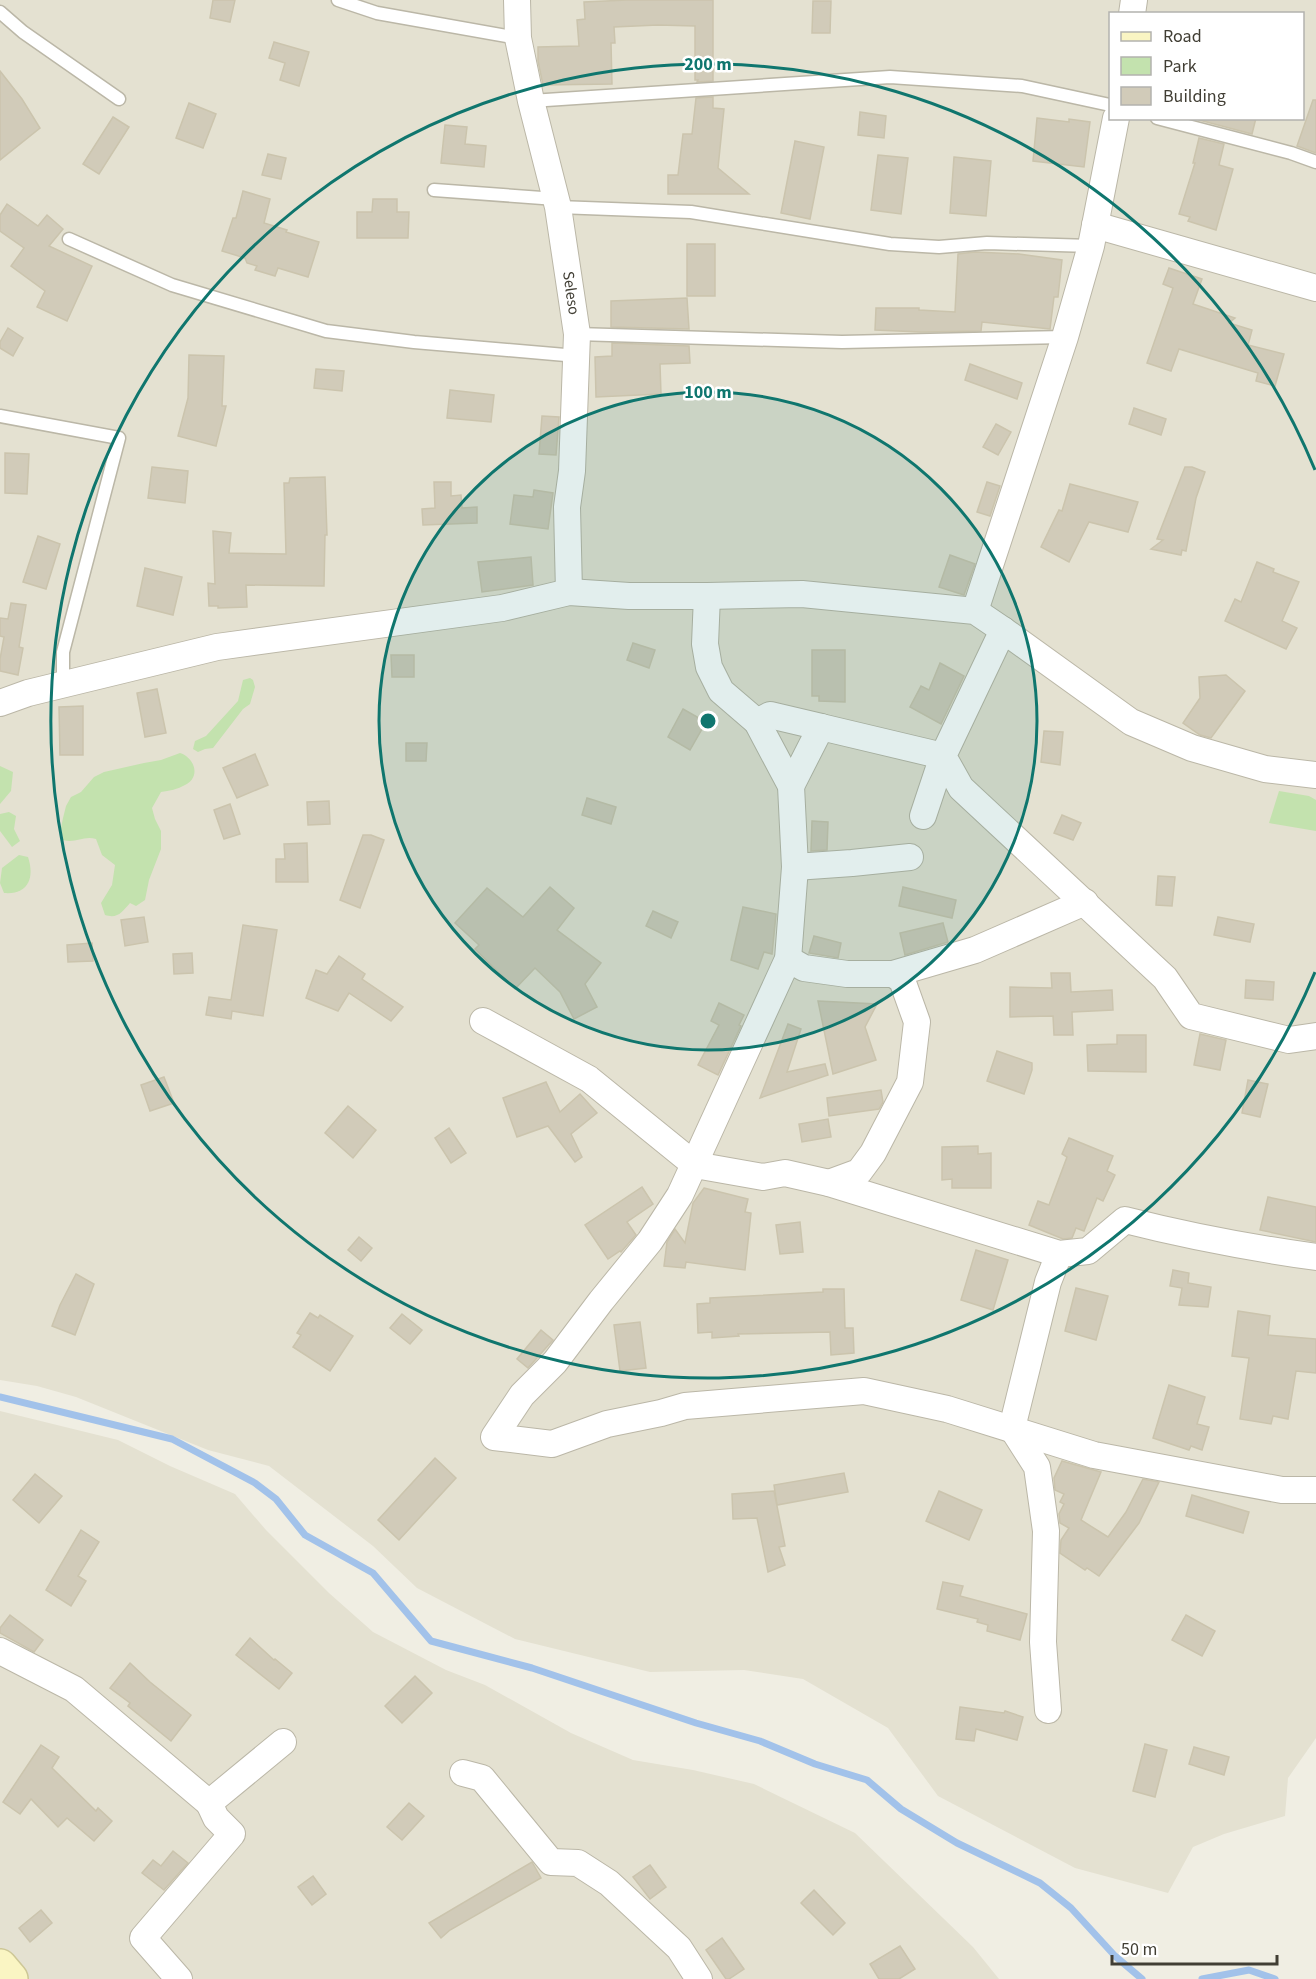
<svg xmlns="http://www.w3.org/2000/svg" width="1316" height="1979" viewBox="0 0 1316 1979" font-family="'Source Sans 3',sans-serif">
  <style>
    .residential { fill: #e4e1d1; fill-rule: evenodd }
    .green { fill: #c3e2ae }
    .lines { fill: none; stroke-linecap: round; stroke-linejoin: round }
    .stream { stroke: #a2c2ea; stroke-width: 7 }
    .building { fill: #d1cbb9; stroke: #cbc4ad; stroke-width: 1.5 }
    .service-casing { stroke: #bbb7a7; stroke-width: 15 }
    .minor-casing { stroke: #bbb7a7; stroke-width: 28 }
    .secondary-casing { stroke: #cdc796; stroke-width: 36 }
    .service { stroke: #fff; stroke-width: 12 }
    .minor { stroke: #fff; stroke-width: 26 }
    .secondary { stroke: #faf5c3; stroke-width: 33 }
    .ring { fill: none; stroke: #0f766e; stroke-width: 3 }
    .labels { text-anchor: middle; dominant-baseline: central; stroke-width: 5; stroke-linejoin: round; paint-order: stroke }
    .street-label { font-size: 16px; fill: #413e34; stroke: #fff }
    .centre { fill: #0f766e; stroke: #fff; stroke-width: 3 }
    .ring-label { font-size: 18px; text-anchor: middle; font-weight: bold; fill: #0f766e; stroke: #fff; stroke-width: 5; stroke-linejoin: round; paint-order: stroke }
  </style>
  <rect width="100%" height="100%" fill="#f0eee3"/>
  <g class="residential">
    <path d="M0,0H1316V1738L1288,1778L1285,1816L1224,1834L1193,1847L1168,1893L1075,1868L938,1796L888,1728L803,1679L744,1670L650,1672L515,1639L417,1588L373,1546L269,1466L208,1450L76,1397L37,1386L0,1380ZM1110,14H1302V118H1110Z"/>
    <path d="M0,1411L118,1440L170,1466L235,1494L266,1530L329,1593L373,1632L446,1670L485,1685L571,1733L633,1760L693,1770L754,1784L855,1833L973,1947L999,1979H0Z"/>
  </g>
  <g class="green">
    <path d="M250,678L253,680L255,687L250,704L243,709L213,748L205,749L198,752L193,749L195,741L206,736L238,701L243,680Z"/>
    <path d="M180,753C195,758 201,777 185,785C178,789 169,791 161,792L152,808L155,819L161,831V849L149,880L145,900L136,906L130,903C122,912 118,919 105,915L101,903L112,885L115,865L102,855L96,839C84,835 75,844 63,840L61,828L63,818L66,806L71,797L81,792L94,777L104,772L144,763L161,760Z"/>
    <path d="M0,766L13,772L11,791L0,804Z"/>
    <path d="M1279,791L1309,796L1316,800V831L1269,823Z"/>
    <path d="M9,812L16,816L14,829L20,841L12,847L0,831V814Z"/>
    <path d="M19,855L28,857C35,878 28,895 4,893L0,883L2,868Z"/>
  </g>
  <g class="lines">
    <g class="stream">
      <path d="M0,1397L172,1439L255,1483L276,1499L305,1535L373,1573L431,1641L532,1668L696,1723L760,1741L815,1764L867,1780L901,1809L957,1843L1040,1883L1071,1908L1115,1956L1142,1979"/>
      <path d="M1202,1979L1249,1970L1275,1979"/>
    </g>
  </g>
  <g class="building">
    <path d="M213,0H235L230,22L210,18Z"/>
    <path d="M627,0H713V81L697,82L698,80H695V26L658,25L614,27L615,43H611L612,84L543,85L538,61V47L579,46L577,20L585,19L584,2Z"/>
    <path d="M813,1H831L830,33H812Z"/>
    <path d="M274,42L309,52L299,86L280,80L285,63L269,58Z"/>
    <path d="M0,71L22,99L40,128L0,160Z"/>
    <path d="M713,97V108L724,109L718,168L749,194H668V175H678L683,134H692L696,98Z"/>
    <path d="M1313,100H1316V153L1297,146Z"/>
    <path d="M189,103L216,114L203,148L176,138Z"/>
    <path d="M860,112L886,116L884,138L858,135Z"/>
    <path d="M113,117L129,127L99,174L83,164Z"/>
    <path d="M1037,118L1069,122V119L1090,122L1084,167L1033,161Z"/>
    <path d="M1199,118H1256L1252,134L1199,120Z"/>
    <path d="M445,125L467,127L465,144L486,146L484,167L441,163Z"/>
    <path d="M1199,138L1224,144L1219,165L1233,169L1216,230L1188,221L1190,217L1179,214L1195,163H1193Z"/>
    <path d="M795,141L824,147L810,219L781,213Z"/>
    <path d="M268,154L286,158L281,179L262,175Z"/>
    <path d="M878,155L908,158L901,214L871,210Z"/>
    <path d="M954,157L991,161L986,216L950,213Z"/>
    <path d="M243,191L270,199L264,223L287,230L286,232L319,242L308,277L278,268L275,276L255,270L257,266L247,263L245,258L222,251L233,218H236Z"/>
    <path d="M373,199H397V212H409L408,238H357V212H372Z"/>
    <path d="M7,204L38,226L47,215L63,229L49,246L92,266L67,321L37,307L45,291L11,266L24,248L0,231V215Z"/>
    <rect x="687" y="244" width="28" height="52"/>
    <path d="M975,252L1019,254L1062,260L1058,297H1054L1050,329L982,322L981,331L921,332L875,330L876,308H919V310L955,312L958,254Z"/>
    <path d="M1169,268L1202,279L1193,304L1235,318L1229,323L1252,330L1248,345L1284,354L1275,386L1256,381L1258,373L1179,349L1171,371L1147,363L1173,288L1163,284Z"/>
    <path d="M687,298L689,329L611,327V301Z"/>
    <path d="M8,328L23,338L13,356L0,348V342Z"/>
    <path d="M612,343L689,346L690,363L660,364L661,394L596,397L595,357L612,356Z"/>
    <path d="M189,355L224,356L222,406H226L216,446L178,436L188,398Z"/>
    <path d="M970,364L1022,383L1017,399L965,380Z"/>
    <path d="M316,369L344,371L342,391L314,388Z"/>
    <path d="M450,390L494,395L491,422L447,418Z"/>
    <path d="M1134,408L1166,419L1161,435L1129,424Z"/>
    <path d="M542,416L559,417L556,455L539,454Z"/>
    <path d="M996,424L1011,432L998,455L983,447Z"/>
    <path d="M5,453L29,454L27,494L5,493Z"/>
    <path d="M152,467L188,471L185,503L148,498Z"/>
    <path d="M1185,467H1192L1205,472L1196,498L1186,551L1182,550L1181,555L1151,549L1163,540L1157,539Z"/>
    <path d="M325,477L327,535H325L324,586L246,585L247,607L218,608V606H209L208,583L215,584L213,531L231,533L229,553L286,554L284,483H289L290,478Z"/>
    <path d="M434,482H451V496L461,495L462,508L477,507V523L423,525L422,509L435,508Z"/>
    <path d="M987,482L1000,486L990,516L977,512Z"/>
    <path d="M1070,484L1138,502L1128,532L1089,522L1069,562L1041,547L1059,510L1062,511Z"/>
    <path d="M534,490L553,493L548,529L510,524L514,495L533,497Z"/>
    <path d="M38,536L60,544L46,589L23,582Z"/>
    <path d="M950,555L975,564L964,595L939,587Z"/>
    <path d="M531,557L533,585L482,592L478,562Z"/>
    <path d="M1257,562L1274,569L1273,572L1299,582L1282,621L1297,628L1286,649L1225,621L1235,599L1241,602Z"/>
    <path d="M145,568L182,577L173,615L137,606Z"/>
    <path d="M11,603L26,605L19,647L23,648L18,675L0,671V659L4,637L0,636V618L8,619Z"/>
    <path d="M633,643L655,650L649,668L627,660Z"/>
    <path d="M812,650H845V702L819,701V696H812Z"/>
    <path d="M391,655H414V677H392Z"/>
    <path d="M940,663L964,676L941,724L910,707L921,686L929,690Z"/>
    <path d="M1226,675L1245,691L1211,738L1200,735L1183,723L1200,698L1199,677Z"/>
    <path d="M157,689L166,733L145,737L137,693Z"/>
    <path d="M83,706V755H60L59,707Z"/>
    <path d="M683,709L706,722L690,750L668,737Z"/>
    <path d="M1044,731L1063,732L1060,765L1041,762Z"/>
    <path d="M406,743H427L426,761H406Z"/>
    <path d="M255,754L268,785L237,798L223,768Z"/>
    <path d="M587,798L616,807L611,824L582,815Z"/>
    <path d="M329,801L330,824L308,825L307,802Z"/>
    <path d="M230,804L240,834L224,839L214,810Z"/>
    <path d="M1062,815L1081,823L1073,840L1054,833Z"/>
    <path d="M812,821L828,822L827,850L811,851Z"/>
    <path d="M363,835H371L384,840L360,908L340,900Z"/>
    <path d="M307,843L308,882H276V859H285L284,844Z"/>
    <path d="M1158,876L1175,877L1172,906L1156,905Z"/>
    <path d="M550,887L574,908L557,930L601,963L585,984L597,1007L574,1019L560,992L535,968L515,989L475,949L479,945L455,923L487,888L523,917Z"/>
    <path d="M903,887L956,900L952,918L899,906Z"/>
    <path d="M743,907L776,914L772,954L764,952L758,969L731,960Z"/>
    <path d="M653,911L678,922L671,938L646,926Z"/>
    <path d="M144,917L148,942L125,946L121,920Z"/>
    <path d="M1218,917L1254,924L1250,942L1214,935Z"/>
    <path d="M943,923L948,942L905,955L900,933Z"/>
    <path d="M243,925L277,930L263,1016L232,1011L231,1019L206,1015L209,997L231,1000Z"/>
    <path d="M814,936L841,943L838,958L809,953Z"/>
    <path d="M92,943L93,961L68,962L67,945Z"/>
    <path d="M192,953L193,973L174,974L173,954Z"/>
    <path d="M339,956L365,974L362,979L403,1007L391,1021L349,993L338,1011L306,998L316,970L327,974Z"/>
    <path d="M1051,973H1070L1071,992L1112,990L1113,1010L1072,1012L1073,1035H1054L1053,1016L1010,1017V987L1052,988Z"/>
    <path d="M1246,980L1274,982L1273,1000L1245,998Z"/>
    <path d="M818,1001L877,1004L865,1027L876,1060L833,1074Z"/>
    <path d="M719,1003L744,1015L739,1025L741,1026L718,1075L698,1065L719,1025L711,1021Z"/>
    <path d="M788,1024L801,1029L787,1072L825,1064L828,1075L760,1098Z"/>
    <path d="M1200,1034L1226,1040L1220,1070L1194,1065Z"/>
    <path d="M1117,1035H1146V1072L1088,1071L1087,1045L1117,1044Z"/>
    <path d="M997,1051L1032,1063V1070L1024,1094L987,1081Z"/>
    <path d="M164,1077L174,1103L150,1111L141,1085Z"/>
    <path d="M1248,1080L1268,1084L1260,1117L1242,1113Z"/>
    <path d="M546,1082L560,1112L580,1094L597,1113L571,1134L582,1157L575,1162L548,1126L517,1137L503,1098Z"/>
    <path d="M881,1090L883,1102L879,1109L829,1116L827,1098Z"/>
    <path d="M348,1106L376,1130L353,1158L325,1133Z"/>
    <path d="M828,1119L831,1137L802,1142L799,1124Z"/>
    <path d="M449,1128L466,1153L451,1163L435,1138Z"/>
    <path d="M1069,1138L1113,1156L1107,1171L1115,1175L1103,1201L1097,1198L1084,1231L1076,1228L1072,1238L1063,1239L1029,1225L1038,1201L1049,1205L1067,1157L1062,1154Z"/>
    <path d="M978,1146V1154L991,1153V1188H952V1179L942,1180V1147Z"/>
    <path d="M642,1187L653,1204L627,1222L636,1235L621,1252L620,1251L608,1259L585,1225Z"/>
    <path d="M704,1188L748,1199L745,1212L751,1213L745,1270L686,1262L685,1268L664,1266L667,1242L675,1229L685,1243L693,1203Z"/>
    <path d="M1268,1197L1316,1207V1242L1260,1230Z"/>
    <path d="M800,1222L803,1252L780,1254L776,1225Z"/>
    <path d="M359,1237L372,1248L361,1261L348,1250Z"/>
    <path d="M976,1250L1008,1260L993,1310L961,1300Z"/>
    <path d="M1173,1270L1189,1273L1188,1283L1211,1287L1208,1307L1179,1305L1182,1288L1170,1286Z"/>
    <path d="M76,1274L94,1284L75,1335L52,1326L60,1305Z"/>
    <path d="M1076,1288L1108,1296L1096,1340L1065,1331Z"/>
    <path d="M823,1289H844L845,1328H853L854,1353L831,1355L830,1332L738,1334L739,1336L712,1338V1332L698,1333L697,1304L710,1303V1298L823,1292Z"/>
    <path d="M1238,1311L1270,1316L1268,1335L1316,1339V1373L1296,1371L1288,1419L1273,1416L1271,1424L1240,1419L1249,1358L1232,1356Z"/>
    <path d="M310,1313L318,1318L320,1315L353,1336L330,1371L293,1347L301,1335L297,1333Z"/>
    <path d="M402,1314L422,1330L410,1344L390,1328Z"/>
    <path d="M640,1322L646,1368L620,1371L614,1325Z"/>
    <path d="M541,1330L553,1340L528,1368L517,1359Z"/>
    <path d="M1169,1385L1205,1397L1197,1424L1209,1427L1202,1450L1191,1446L1189,1450L1153,1438Z"/>
    <path d="M435,1458L456,1478L399,1540L378,1520Z"/>
    <path d="M1062,1461L1101,1472L1081,1520L1108,1537L1126,1512L1143,1479L1159,1482L1139,1523L1099,1576L1087,1568L1085,1570L1060,1553L1061,1540L1069,1528L1060,1523L1059,1514L1064,1504L1060,1502L1064,1494L1055,1490L1054,1478Z"/>
    <path d="M844,1473L848,1492L777,1505L774,1485Z"/>
    <path d="M35,1474L62,1496L39,1523L13,1500Z"/>
    <path d="M774,1491L785,1546L779,1547L785,1565L768,1572L757,1518L733,1519L732,1494Z"/>
    <path d="M939,1491L982,1510L969,1540L926,1521Z"/>
    <path d="M1192,1495L1249,1512L1243,1533L1186,1516Z"/>
    <path d="M81,1530L99,1542L78,1576L86,1581L71,1606L46,1590Z"/>
    <path d="M943,1582L963,1586L960,1596L1027,1614L1020,1640L987,1631L988,1625L977,1622L978,1619L937,1609Z"/>
    <path d="M10,1615L43,1640L34,1652L0,1633V1628Z"/>
    <path d="M1186,1615L1215,1631L1202,1656L1172,1640Z"/>
    <path d="M250,1638L274,1660L275,1659L292,1673L279,1689L236,1655Z"/>
    <path d="M130,1663L150,1682L191,1715L171,1741L128,1706L130,1703L110,1688Z"/>
    <path d="M415,1676L432,1693L402,1723L385,1706Z"/>
    <path d="M960,1707L1004,1713L1005,1711L1023,1717L1017,1740L976,1729L974,1741L956,1739Z"/>
    <path d="M1145,1744L1167,1750L1155,1797L1133,1791Z"/>
    <path d="M41,1745L59,1757L52,1768L96,1811L98,1808L112,1821L94,1841L67,1818L58,1827L31,1799L20,1814L3,1802Z"/>
    <path d="M1194,1747L1229,1757L1224,1775L1189,1764Z"/>
    <path d="M409,1803L424,1816L402,1840L387,1827Z"/>
    <path d="M173,1851L188,1863L164,1890L142,1873L153,1860L161,1866Z"/>
    <path d="M532,1862L541,1878L450,1930L441,1938L429,1923Z"/>
    <path d="M650,1865L666,1887L650,1899L633,1877Z"/>
    <path d="M313,1876L326,1894L312,1905L298,1887Z"/>
    <path d="M814,1890L845,1923L833,1935L801,1903Z"/>
    <path d="M41,1910L52,1923L30,1942L19,1928Z"/>
    <path d="M722,1938L744,1969L729,1979H726L706,1950Z"/>
    <path d="M900,1946L915,1969L899,1979H879L870,1964Z"/>
  </g>
  <g class="lines">
    <g class="service-casing">
      <g id="service">
        <path d="M338,0L377,13L518,38"/>
        <path d="M0,12L23,32L119,99"/>
        <path d="M531,101L890,77L1022,86L1110,105"/>
        <path d="M1157,118L1291,153L1316,162"/>
        <path d="M434,190L556,199"/>
        <path d="M558,207L691,212L890,244L939,247L987,243L1091,246"/>
        <path d="M69,239L172,285L326,331L414,342L577,356"/>
        <path d="M577,334L842,342L1065,337"/>
        <path d="M0,416L119,438L63,652V685"/>
      </g>
    </g>
    <g class="minor-casing">
      <g id="minor">
        <path d="M517,0L518,38L531,101L558,207L577,334L572,471L567,507L569,592"/>
        <path d="M1132,14L1134,0"/>
        <path d="M1095,225L1316,288"/>
        <path d="M707,596L705,644L709,667L721,691L757,722L791,786L795,867L788,959L680,1195L650,1241L601,1301L555,1362L522,1395L494,1437L552,1444L607,1424L661,1413L685,1406L864,1391L947,1409L1094,1455L1282,1490H1316"/>
        <path d="M975,611L1065,337L1091,246L1116,118"/>
        <path d="M1003,630L943,756L961,788L1165,978L1191,1016L1289,1040L1316,1036"/>
        <path d="M0,703L28,693L217,647L502,608L569,592L629,596H707L802,594L975,611L1003,630L1131,722L1192,748L1265,769L1316,775"/>
        <path d="M757,722L770,715L821,727"/>
        <path d="M791,786L821,727L943,756L923,816"/>
        <path d="M795,867L852,863L910,857"/>
        <path d="M788,959L804,968L847,974H893L902,980L917,1022L910,1082L873,1153L859,1172L829,1183"/>
        <path d="M893,974L975,950L1085,902"/>
        <path d="M483,1021L589,1079L695,1165L763,1177L785,1173L829,1183L1059,1254L1088,1251L1125,1220C1188,1236 1252,1248 1316,1257"/>
        <path d="M0,1651L74,1689L209,1803"/>
        <path d="M1048,1710L1043,1642L1046,1531L1037,1467L1012,1428L1048,1282L1059,1254"/>
        <path d="M463,1773L482,1778L551,1862L578,1863L609,1883L679,1948L699,1979"/>
        <path d="M179,1979L143,1938L232,1834L216,1818L209,1803L283,1742"/>
      </g>
    </g>
    <g class="secondary-casing">
      <path id="secondary" d="M0,1966L11,1979"/>
    </g>
    <use href="#service" class="service"/>
    <use href="#minor" class="minor"/>
    <use href="#secondary" class="secondary"/>
  </g>
  <circle cx="708" cy="721" r="329" fill="#0f766e" fill-opacity=".12"/>
  <g class="ring">
    <circle cx="708" cy="721" r="329"/>
    <path d="M1315 972A657 657 0 1 1 1315 470"/>
  </g>
  <g class="labels">
    <g class="street-label">
      <text transform="translate(571 293) rotate(82)">Seleso</text>
    </g>
  </g>
  <circle cx="708" cy="721" r="9" class="centre"/>
  <g class="ring-label">
    <text x="708" y="70">200 m</text>
    <text x="708" y="398">100 m</text>
  </g>
  <rect x="1109" y="12" width="195" height="108" fill="#ffffff" stroke="#b3b2ae" stroke-width="1.5"/>
  <rect x="1121" y="32" width="30" height="9" fill="#faf5c3" stroke="#b3b2ae" stroke-width="1.5"/>
  <text x="1163" y="42" font-size="18" fill="#413e34">Road</text>
  <rect x="1121" y="57" width="30" height="18" fill="#c3e2ae" stroke="#b3b2ae" stroke-width="1.5"/>
  <text x="1163" y="72" font-size="18" fill="#413e34">Park</text>
  <rect x="1121" y="87" width="30" height="18" fill="#d1cbb9" stroke="#b3b2ae" stroke-width="1.5"/>
  <text x="1163" y="102" font-size="18" fill="#413e34">Building</text>
  <path d="M1112 1955v9h165v-9" fill="none" stroke="#413e34" stroke-width="3"/>
  <text x="1121" y="1955" font-size="18" fill="#413e34" stroke="#ffffff" stroke-width="4.5" paint-order="stroke">50 m</text>
</svg>
